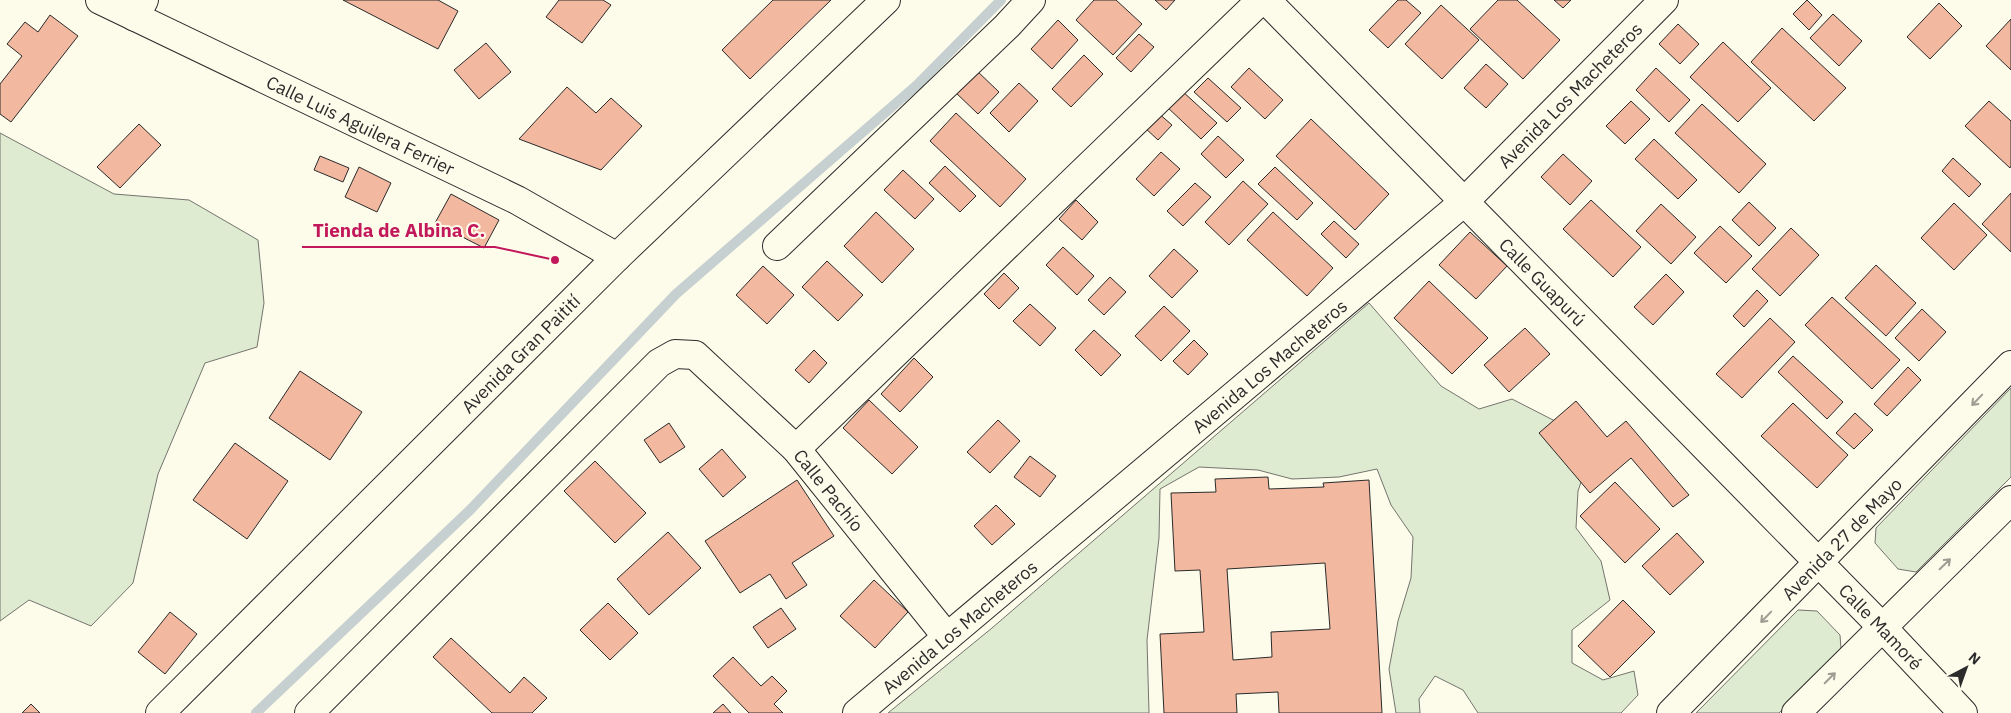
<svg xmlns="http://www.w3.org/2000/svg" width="2011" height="713" viewBox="0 0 2011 713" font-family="'IBM Plex Sans',sans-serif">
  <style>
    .green { fill: #deebd1; stroke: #74746e }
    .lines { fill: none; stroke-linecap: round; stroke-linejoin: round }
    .stream { stroke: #c7d0d0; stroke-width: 10 }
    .building { fill: #f2b8a0; stroke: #2b2b2b; fill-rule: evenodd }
    .street-casing { stroke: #2b2b2b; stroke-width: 30 }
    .secondary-casing { stroke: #2b2b2b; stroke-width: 30 }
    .primary-casing { stroke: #2b2b2b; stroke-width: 30 }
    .street { stroke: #fdfbea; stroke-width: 28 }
    .secondary { stroke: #fdfbea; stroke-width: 28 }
    .primary { stroke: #fdfbea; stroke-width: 28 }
    .oneway { stroke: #9e9d94 }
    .labels { text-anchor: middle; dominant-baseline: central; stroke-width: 4; stroke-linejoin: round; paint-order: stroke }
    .street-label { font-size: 18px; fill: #2b2b2b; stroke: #fdfbea }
    .leader { fill: none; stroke: #c2185b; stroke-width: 2 }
    .callout-dot { fill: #c2185b; stroke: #fdfbea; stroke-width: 2 }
    .callout-label { font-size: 19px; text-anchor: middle; font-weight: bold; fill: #c2185b; stroke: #fdfbea; stroke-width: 4; stroke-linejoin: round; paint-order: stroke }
  </style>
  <rect width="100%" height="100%" fill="#fdfbea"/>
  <g class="green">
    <path d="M0,133L114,194L189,200L258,240L264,303L257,347L205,363L158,474L133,583L91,626L29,600L0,621Z"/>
    <path d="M1369,303L1441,386L1479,409L1512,399L1555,421L1589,458L1578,491L1576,528L1601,561L1610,600L1572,630V663L1603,680L1634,671L1638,695L1621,713H1478L1463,690L1435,676L1419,699L1420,713H1396L1389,669L1398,621L1411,578L1413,537L1391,505L1377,469L1339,477L1292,479L1258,470L1199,467L1160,489L1159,538L1147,640L1149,713H888L992,628Z"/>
    <path d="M2011,388V477L1916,572L1898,569L1875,543L1876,528Z"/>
    <path d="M1798,610L1817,611L1840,635L1841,649L1779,713H1696Z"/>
  </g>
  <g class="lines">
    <path class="stream" d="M256,713L471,509L676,294L917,85L1001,0"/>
  </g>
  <g class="building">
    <path d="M343,0H438L458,11L438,49Z"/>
    <path d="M559,0H603L611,5L582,43L546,17Z"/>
    <path d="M773,0H831L750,79L722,50Z"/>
    <path d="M1094,0H1116L1142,24L1113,55L1076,20Z"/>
    <path d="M1155,0H1175L1166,10Z"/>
    <path d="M1398,0H1406L1421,13L1388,48L1369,30Z"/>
    <path d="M1498,0H1517L1560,40L1523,79L1470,29Z"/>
    <path d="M1554,0H1571L1563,8Z"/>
    <path d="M1807,0L1822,15L1809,30L1793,14Z"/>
    <path d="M1939,3L1962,26L1930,59L1907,37Z"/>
    <path d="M1441,5L1479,40L1442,79L1405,44Z"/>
    <path d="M1833,14L1862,41L1839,66L1810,38Z"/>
    <path d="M50,15L78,36L11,122L0,114V84L22,56L7,44L25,22L38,32Z"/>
    <path d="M2011,19V70L1986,46Z"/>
    <path d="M1058,20L1078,40L1052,69L1031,49Z"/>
    <path d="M1678,24L1699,44L1680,64L1659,44Z"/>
    <path d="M1782,28L1846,88L1814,121L1751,62Z"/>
    <path d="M1139,34L1154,47L1131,72L1116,58Z"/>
    <path d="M1723,42L1771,88L1738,122L1690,77Z"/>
    <path d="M486,43L511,72L479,99L454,70Z"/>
    <path d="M1084,55L1103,74L1071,107L1052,89Z"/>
    <path d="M1486,64L1508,84L1486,108L1464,88Z"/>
    <path d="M1249,68L1283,100L1265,119L1231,87Z"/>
    <path d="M1656,68L1690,100L1669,122L1636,90Z"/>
    <path d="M975,69L999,92L978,114L954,91Z"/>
    <path d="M1208,78L1241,108L1227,122L1194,92Z"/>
    <path d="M1019,83L1038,101L1009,132L990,113Z"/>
    <path d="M567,87L596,113L611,98L642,126L601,170L519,139Z"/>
    <path d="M1181,90L1217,123L1201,139L1166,106Z"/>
    <path d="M1631,101L1650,119L1625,144L1606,126Z"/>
    <path d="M1989,101L2011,121V166L2010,168L1965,126Z"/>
    <path d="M1702,104L1766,164L1739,193L1675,133Z"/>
    <path d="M1157,112L1172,125L1158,140L1144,127Z"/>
    <path d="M956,113L1026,179L1000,207L930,141Z"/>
    <path d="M1311,119L1389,194L1355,230L1276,156Z"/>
    <path d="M139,124L161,145L120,188L97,167Z"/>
    <path d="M1218,136L1244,160L1226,178L1201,154Z"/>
    <path d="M1654,139L1697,180L1678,199L1635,159Z"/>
    <path d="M1161,152L1180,169L1154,196L1136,179Z"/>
    <path d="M1563,154L1592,181L1570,205L1541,177Z"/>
    <path d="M320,156L349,168L343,182L314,170Z"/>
    <path d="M1953,158L1981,184L1969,197L1942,171Z"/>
    <path d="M945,166L976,196L960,212L929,183Z"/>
    <path d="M359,167L391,183L377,212L345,197Z"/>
    <path d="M1275,167L1313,203L1297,220L1258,184Z"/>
    <path d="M903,170L934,199L915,219L884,190Z"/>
    <path d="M1243,181L1268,204L1229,245L1205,222Z"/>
    <path d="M1195,183L1211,197L1183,226L1167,211Z"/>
    <path d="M2011,193V252L1982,224Z"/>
    <path d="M451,194L499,220L484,248L435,223Z"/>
    <path d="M1076,200L1098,222L1082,240L1059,219Z"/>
    <path d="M1591,200L1641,247L1613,277L1563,229Z"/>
    <path d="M1749,202L1776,228L1759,246L1732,220Z"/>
    <path d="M1954,203L1987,235L1954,270L1921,238Z"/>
    <path d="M1661,204L1696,237L1671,264L1636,231Z"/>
    <path d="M876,212L914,249L882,283L844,246Z"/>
    <path d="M1273,212L1333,268L1307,296L1247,240Z"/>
    <path d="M1334,221L1359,244L1346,258L1321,234Z"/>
    <path d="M1720,226L1752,256L1726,283L1694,253Z"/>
    <path d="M1791,228L1819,255L1780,296L1752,269Z"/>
    <path d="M1470,232L1507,266L1476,299L1439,265Z"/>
    <path d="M1063,247L1094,276L1077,295L1046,265Z"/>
    <path d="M1174,249L1198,271L1172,298L1149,276Z"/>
    <path d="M827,261L863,295L838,321L802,287Z"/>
    <path d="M1876,265L1916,303L1886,336L1845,298Z"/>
    <path d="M763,266L794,295L767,324L736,295Z"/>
    <path d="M1004,273L1019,288L999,309L984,294Z"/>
    <path d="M1666,274L1684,292L1653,325L1634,307Z"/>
    <path d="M1110,277L1126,292L1104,315L1088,300Z"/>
    <path d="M1429,281L1488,338L1452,374L1394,318Z"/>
    <path d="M1757,290L1768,301L1744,327L1733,316Z"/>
    <path d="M1832,297L1900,360L1872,389L1805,325Z"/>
    <path d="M1030,304L1056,328L1040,346L1013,321Z"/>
    <path d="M1164,306L1190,331L1161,361L1135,336Z"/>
    <path d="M1922,309L1946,332L1919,361L1895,338Z"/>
    <path d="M1770,318L1795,342L1742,398L1716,374Z"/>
    <path d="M1525,328L1550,354L1509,392L1484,365Z"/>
    <path d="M1094,330L1121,355L1101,376L1075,350Z"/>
    <path d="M1194,340L1208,354L1188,375L1173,361Z"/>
    <path d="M814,350L827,363L809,383L795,370Z"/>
    <path d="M1793,356L1843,402L1827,419L1778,372Z"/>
    <path d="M914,358L933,377L900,412L881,394Z"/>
    <path d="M1908,367L1921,380L1887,416L1874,404Z"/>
    <path d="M300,371L362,412L330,460L269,418Z"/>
    <path d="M869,400L918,447L892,474L843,428Z"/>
    <path d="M1576,401L1607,437L1626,421L1689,495L1673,507L1631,458L1590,493L1539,433Z"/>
    <path d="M1793,403L1848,455L1817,488L1761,436Z"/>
    <path d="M1855,413L1873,430L1854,449L1836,433Z"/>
    <path d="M998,420L1020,441L990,473L967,452Z"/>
    <path d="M669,423L685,447L660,463L644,440Z"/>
    <path d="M235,443L288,481L247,539L193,500Z"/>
    <path d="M722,449L746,477L723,497L699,469Z"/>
    <path d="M1030,456L1056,476L1040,497L1014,477Z"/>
    <path d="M595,461L646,513L615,543L564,491Z"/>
    <path d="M1268,477L1269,489L1324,487L1323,483L1369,480L1382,713H1279L1278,692L1236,694L1237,713H1164L1160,634L1204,632L1200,570L1175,571L1171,493L1216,492L1215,479ZM1325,563L1330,629L1271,632L1272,657L1233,660L1227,569Z"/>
    <path d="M797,480L834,536L792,563L807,585L786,599L770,574L740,593L705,541Z"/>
    <path d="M1615,482L1660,529L1625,563L1580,516Z"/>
    <path d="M996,505L1015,524L992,545L974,526Z"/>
    <path d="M668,532L701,568L649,615L617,579Z"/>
    <path d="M1677,533L1704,562L1670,595L1642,566Z"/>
    <path d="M874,580L908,612L875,648L840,616Z"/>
    <path d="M1623,600L1655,632L1610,677L1578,646Z"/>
    <path d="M608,603L638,633L610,660L580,630Z"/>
    <path d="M781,608L796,629L768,648L753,627Z"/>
    <path d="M170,612L197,634L165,674L138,652Z"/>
    <path d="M451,638L510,693L524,677L547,698L532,713H492L433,657Z"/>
    <path d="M733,657L761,686L772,676L787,691L774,704L783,713H749L713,676Z"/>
    <path d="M31,704L40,713H22Z"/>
    <path d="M723,704L731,713H713Z"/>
  </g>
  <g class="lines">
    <g class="street-casing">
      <g id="street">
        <path id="s1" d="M1266,0L1882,627L1963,713"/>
        <path d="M135,17L144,0"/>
        <path d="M777,246L1007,26L1031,0"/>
        <path d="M796,449L1261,0"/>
        <path id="s2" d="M309,713L659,363L675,354L695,355L796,449L947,637"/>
        <path id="s3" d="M857,713L1464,202L1664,0"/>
      </g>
    </g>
    <g class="secondary-casing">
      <g id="secondary">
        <path id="s4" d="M100,0L517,200L617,257"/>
        <path id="s5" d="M1671,713L2011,365"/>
        <path d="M1796,713L2011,500"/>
      </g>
    </g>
    <g class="primary-casing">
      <g id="primary">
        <path id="s6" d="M160,713L617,257L886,0"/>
      </g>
    </g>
    <use href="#street" class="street"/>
    <use href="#secondary" class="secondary"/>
    <use href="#primary" class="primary"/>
  </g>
  <defs><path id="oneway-shaft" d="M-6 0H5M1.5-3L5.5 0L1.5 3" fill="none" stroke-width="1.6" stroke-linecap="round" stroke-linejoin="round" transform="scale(1.25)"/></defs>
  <g class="oneway">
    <use href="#oneway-shaft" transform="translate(1977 400) rotate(134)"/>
    <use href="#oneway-shaft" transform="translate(1945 564) rotate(-44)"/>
    <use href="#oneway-shaft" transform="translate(1766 617) rotate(134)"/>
    <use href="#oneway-shaft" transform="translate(1830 678) rotate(-45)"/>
  </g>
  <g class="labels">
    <g class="street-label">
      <text stroke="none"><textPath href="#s3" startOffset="944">Avenida Los Macheteros</textPath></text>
      <text stroke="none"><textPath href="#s4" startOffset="289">Calle Luis Aguilera Ferrier</textPath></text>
      <text stroke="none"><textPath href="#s1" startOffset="395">Calle Guapurú</textPath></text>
      <text stroke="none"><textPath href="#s6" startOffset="509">Avenida Gran Paitití</textPath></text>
      <text stroke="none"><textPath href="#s3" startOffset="539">Avenida Los Macheteros</textPath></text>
      <text stroke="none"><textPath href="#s2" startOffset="724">Calle Pachío</textPath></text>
      <text stroke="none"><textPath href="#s5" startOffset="244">Avenida 27 de Mayo</textPath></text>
      <text stroke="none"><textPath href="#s3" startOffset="134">Avenida Los Macheteros</textPath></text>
      <text stroke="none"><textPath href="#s1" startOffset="878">Calle Mamoré</textPath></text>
    </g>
  </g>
  <path class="leader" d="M555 260L495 247H302"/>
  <circle class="callout-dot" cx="555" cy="260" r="5"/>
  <g class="callout-label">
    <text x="399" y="237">Tienda de Albina C.</text>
  </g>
  <g transform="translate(1966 668) rotate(41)" stroke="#fdfbea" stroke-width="4" paint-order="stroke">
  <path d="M0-4L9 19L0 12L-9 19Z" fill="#2b2b2b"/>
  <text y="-8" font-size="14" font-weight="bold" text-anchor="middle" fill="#2b2b2b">N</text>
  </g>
</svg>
